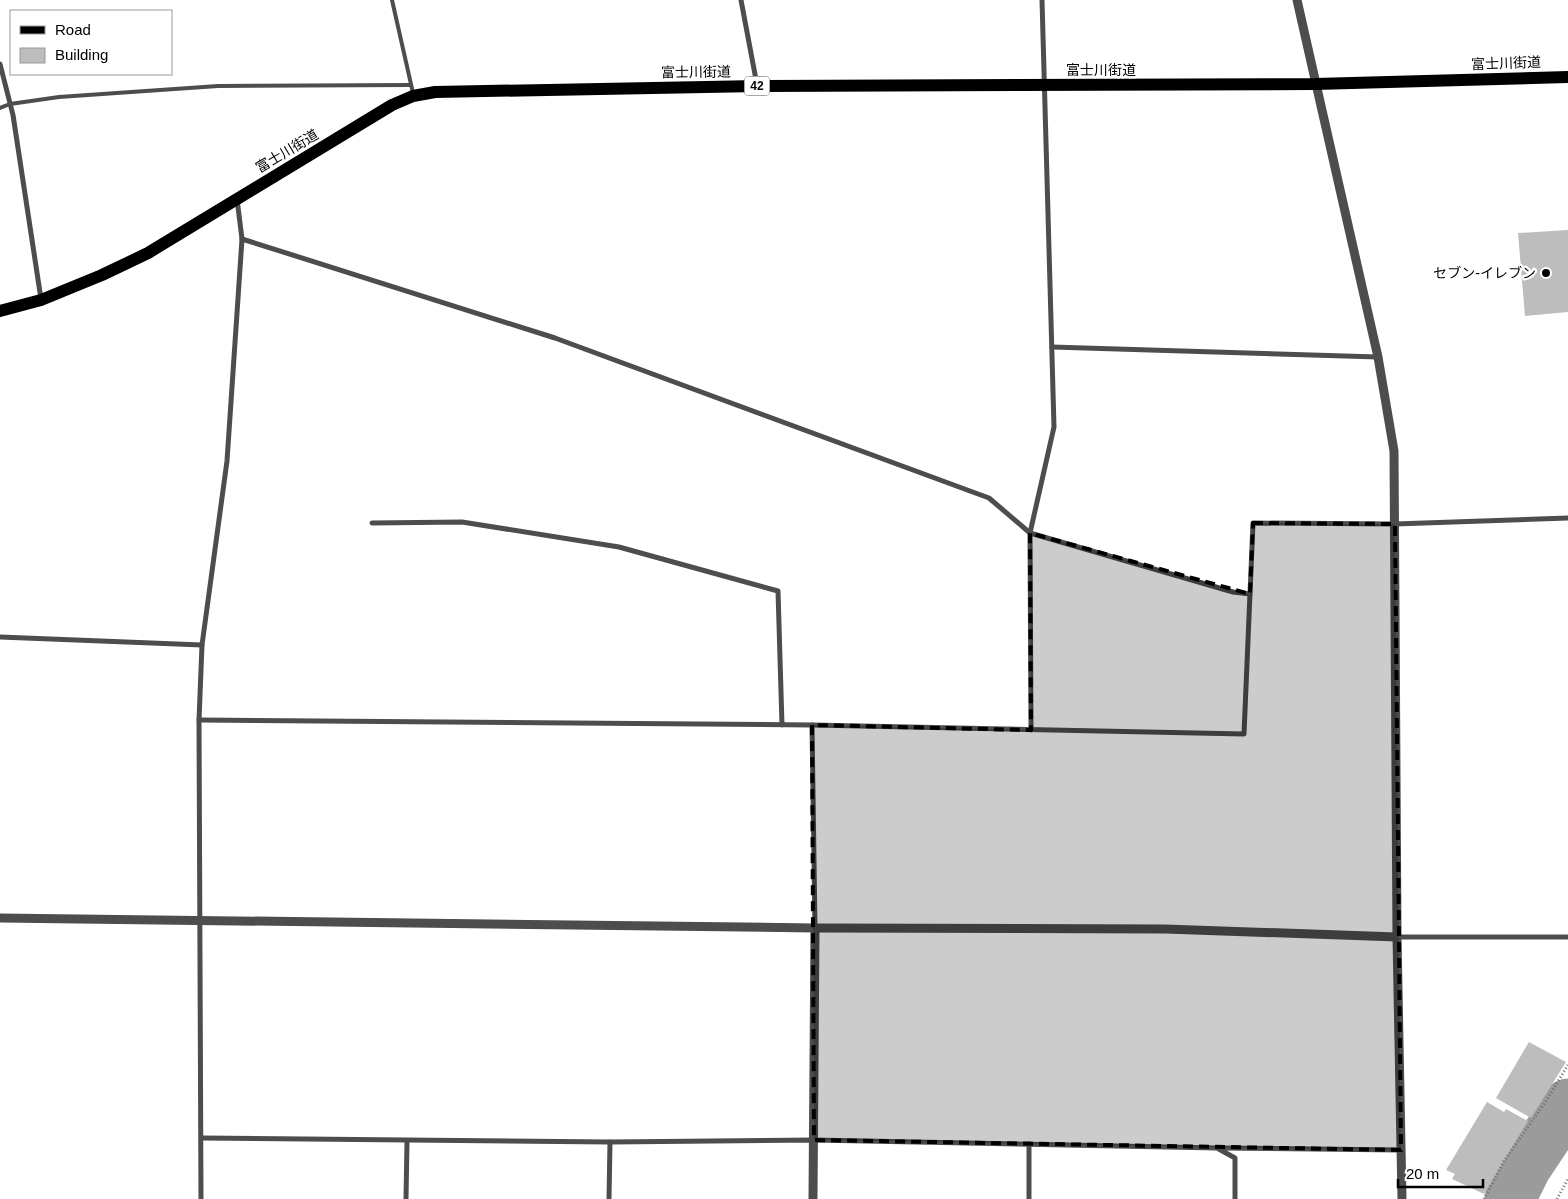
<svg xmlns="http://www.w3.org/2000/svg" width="1568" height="1199" viewBox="0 0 1568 1199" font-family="Arial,'Noto Sans JP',sans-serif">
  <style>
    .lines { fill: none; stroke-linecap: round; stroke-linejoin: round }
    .river { stroke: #9b9b9b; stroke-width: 51 }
    .building { fill: #bdbdbd }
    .path { stroke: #6f6f6f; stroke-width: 3; stroke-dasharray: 1 2.5; stroke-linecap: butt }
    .service { stroke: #4d4d4d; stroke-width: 4 }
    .minor { stroke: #4d4d4d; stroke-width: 5 }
    .tertiary { stroke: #4d4d4d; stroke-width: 9 }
    .primary { stroke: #000; stroke-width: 12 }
    .marked { fill: #000; fill-opacity: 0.2; stroke: #000; stroke-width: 4; stroke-dasharray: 10 6; stroke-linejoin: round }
    .poi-dot { fill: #000; stroke: #fff; stroke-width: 2 }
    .labels { text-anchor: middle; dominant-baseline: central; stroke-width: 4.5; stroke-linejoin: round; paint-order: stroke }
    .shield { fill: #fff; stroke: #4c4c4c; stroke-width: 1 }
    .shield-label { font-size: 12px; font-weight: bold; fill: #000 }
    .street-label { font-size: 14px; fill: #000; stroke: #fff }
    .poi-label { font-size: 14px; fill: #000; stroke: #fff; text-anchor: end }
  </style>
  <rect width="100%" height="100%" fill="#fff"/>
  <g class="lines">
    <path class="river" d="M1510,1199L1526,1167L1568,1104"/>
  </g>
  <g class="building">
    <path d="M1568,230V312L1525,316L1518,233Z"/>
    <path d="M1529,1042L1566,1062L1531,1118L1496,1098Z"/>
    <path d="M1487,1102L1504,1112L1506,1109L1528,1121L1484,1194L1452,1179L1455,1174L1446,1170Z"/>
  </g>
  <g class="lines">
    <g class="path">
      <path d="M1484,1199L1504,1161L1546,1101L1568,1065"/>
      <path d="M1557,1199L1568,1179"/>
    </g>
    <g class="service">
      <path d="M392,0L413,93"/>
      <path d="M0,108L10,104L59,97L218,86L411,85"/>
    </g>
    <g class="minor">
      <path d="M741,0L757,85"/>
      <path d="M0,64L13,115L41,299"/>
      <path d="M242,239L555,338L989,498L1030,533L1233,592L1250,594"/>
      <path d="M1052,347L1378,357"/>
      <path d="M372,523L462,522L619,547L778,591L782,725"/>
      <path d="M0,637L202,645"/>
      <path d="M199,720L812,725L1244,734L1253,523L1395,524L1568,518"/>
      <path d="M812,725L815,928"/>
      <path d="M1031,730L1030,533L1054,427L1042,0"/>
      <path d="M1397,937H1568"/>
      <path d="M202,1138L610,1142L814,1140L1217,1148L1235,1158V1199"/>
      <path d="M1029,1144V1199"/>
      <path d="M1219,1148L1401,1150"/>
      <path d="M201,1199L199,720L202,645L227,461L242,239L237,199"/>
      <path d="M406,1199L407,1141"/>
      <path d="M609,1199L610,1142"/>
    </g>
    <g class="tertiary">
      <path d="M1297,0L1378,357L1394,451L1397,937L1402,1199"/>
      <path d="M0,918L815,928L1165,929L1397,937"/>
      <path d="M813,1199L815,928"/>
    </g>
    <path class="primary" d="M0,311L41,300L102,275L148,253L392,105L413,96L435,92L758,86L1315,84L1568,77"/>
  </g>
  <path class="marked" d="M1253,523L1395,524L1401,1150L814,1140L812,725L1031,730L1030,533L1250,594Z"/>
  <circle class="poi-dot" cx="1546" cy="273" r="5"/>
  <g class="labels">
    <rect class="shield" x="744.5" y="76.5" width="25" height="19" rx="4"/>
    <g class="shield-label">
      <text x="757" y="86">42</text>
    </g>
    <g class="street-label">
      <text transform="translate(1506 63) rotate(-2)">富士川街道</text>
      <text x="1101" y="70">富士川街道</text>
      <text transform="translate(696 72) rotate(-1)">富士川街道</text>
      <text transform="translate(287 151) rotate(-31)">富士川街道</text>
    </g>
    <g class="poi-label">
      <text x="1536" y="273">セブン-イレブン</text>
    </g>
  </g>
  <rect x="10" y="10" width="162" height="65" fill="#ffffff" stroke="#999999"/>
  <rect x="20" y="26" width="25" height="8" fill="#000000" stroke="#999999"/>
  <text x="55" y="35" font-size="15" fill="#000000">Road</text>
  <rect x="20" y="48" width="25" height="15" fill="#bdbdbd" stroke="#999999"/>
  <text x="55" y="60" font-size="15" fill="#000000">Building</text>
  <path d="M1398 1179v8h85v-8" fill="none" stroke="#000000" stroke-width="2.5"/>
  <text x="1406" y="1179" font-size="15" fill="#000000" stroke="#ffffff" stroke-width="4" paint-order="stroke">20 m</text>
</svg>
